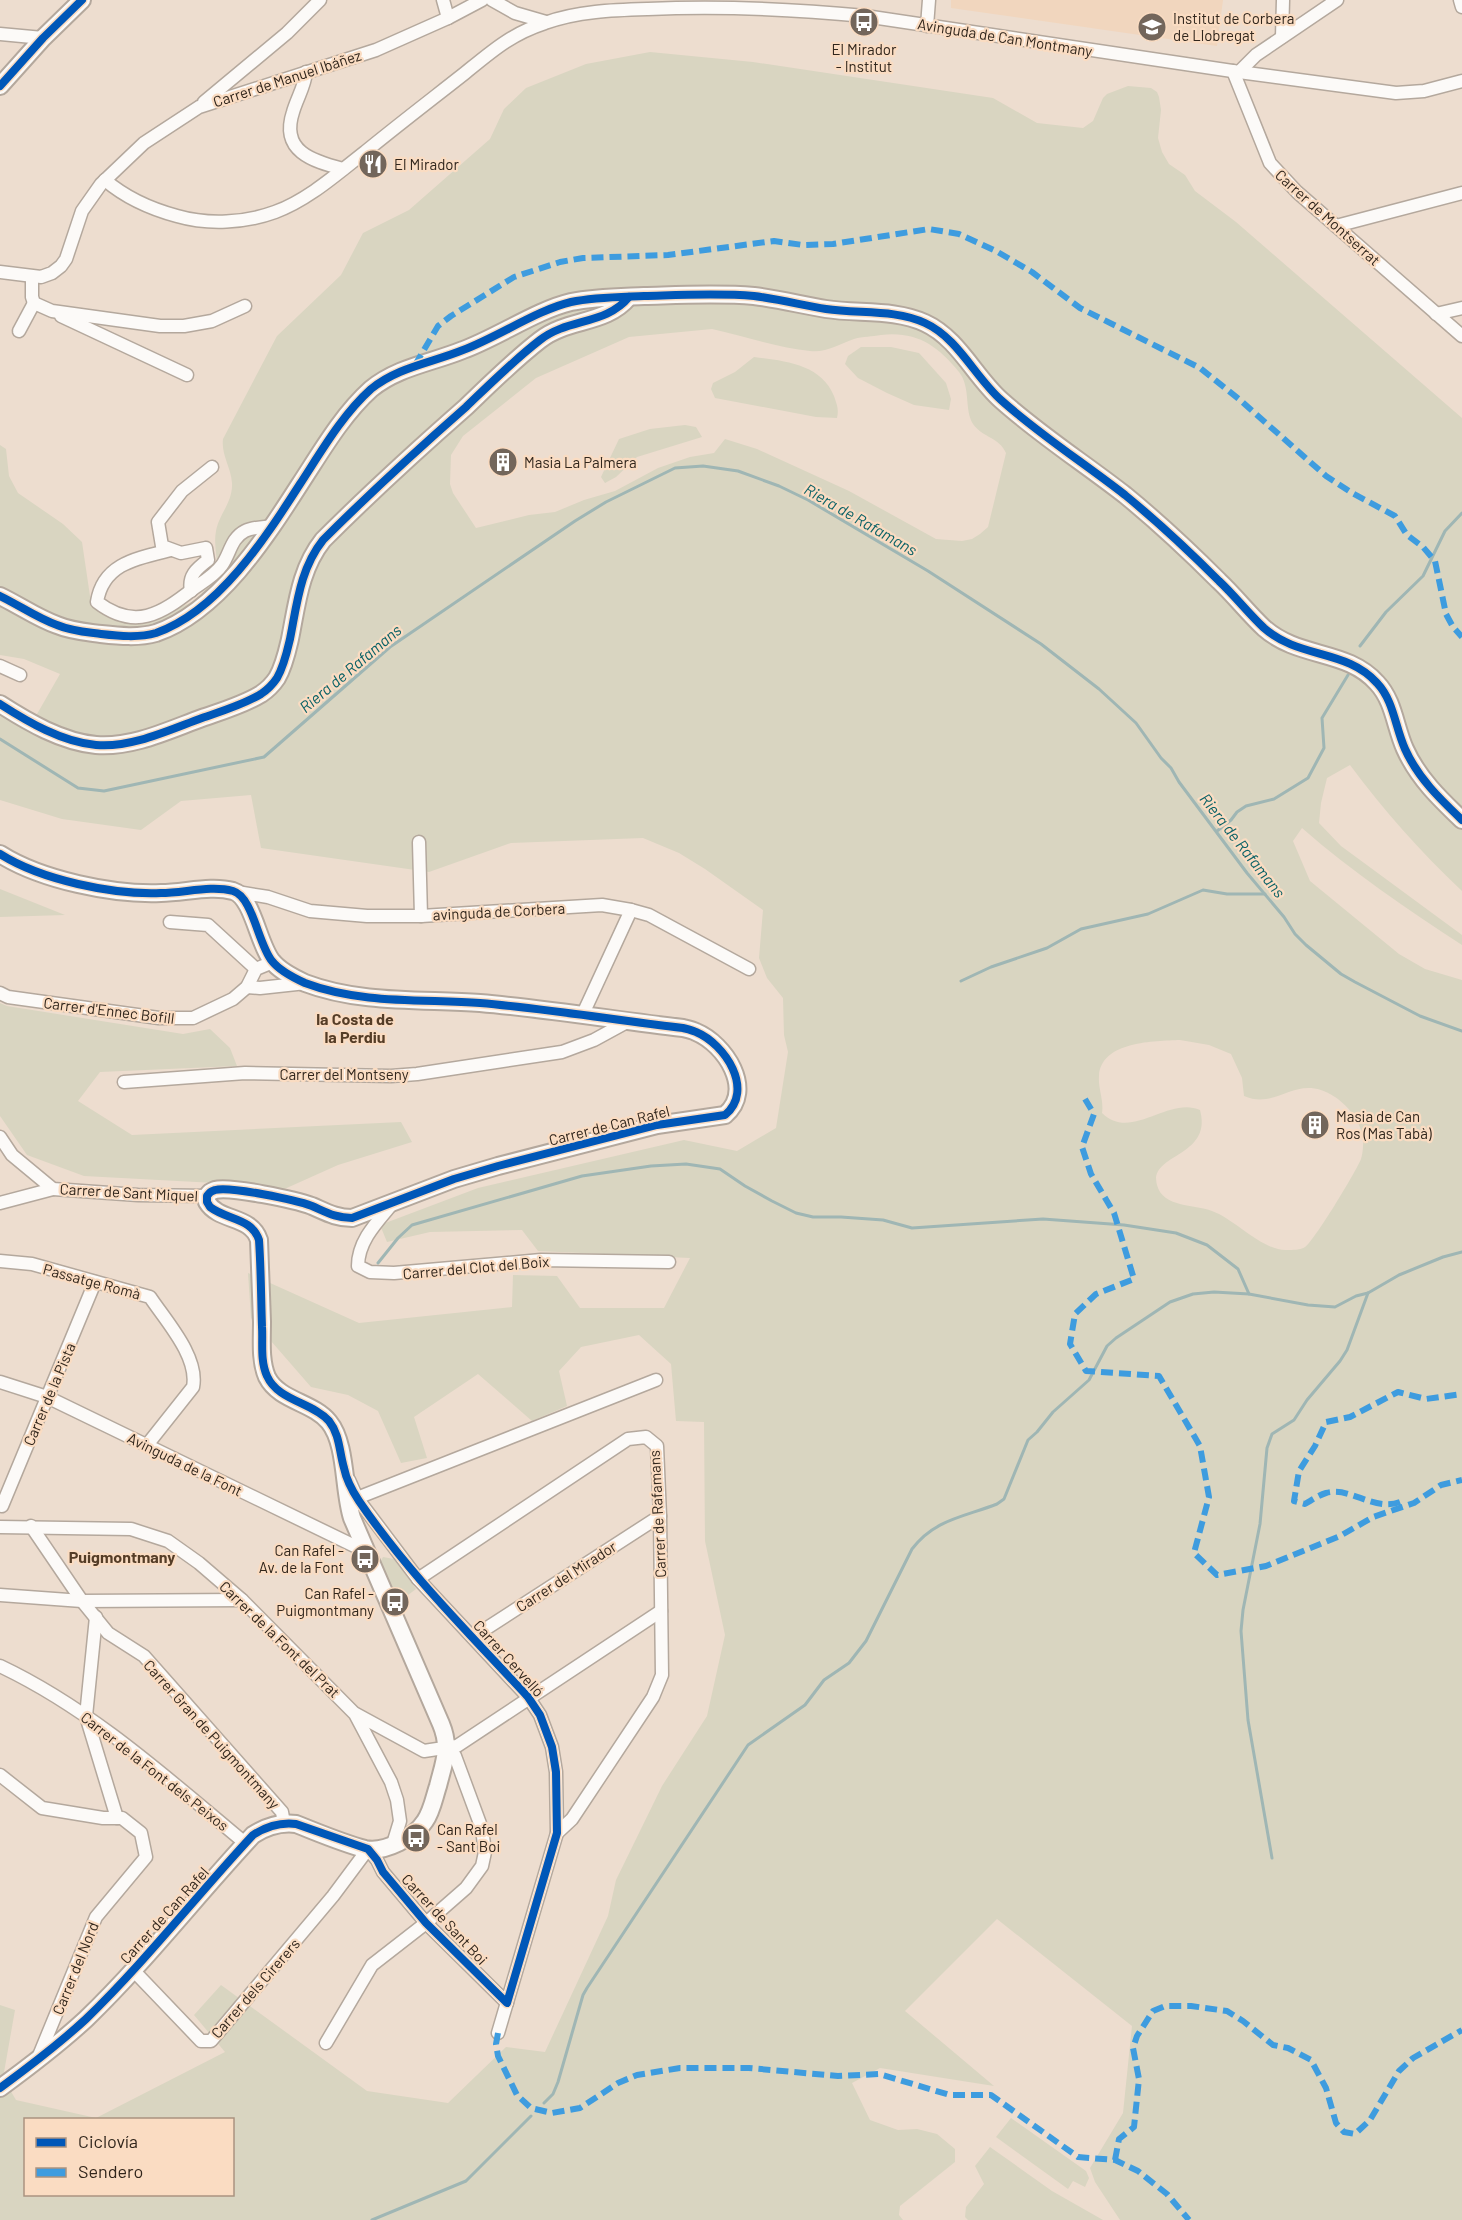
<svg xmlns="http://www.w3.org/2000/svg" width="1462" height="2220" viewBox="0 0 1462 2220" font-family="Barlow,sans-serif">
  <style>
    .built { fill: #f1d6be }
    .green { fill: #d9d5c1; fill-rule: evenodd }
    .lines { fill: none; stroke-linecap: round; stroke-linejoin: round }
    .stream { stroke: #9fb6b4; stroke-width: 3 }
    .street-casing { stroke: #b4a89d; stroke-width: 15 }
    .secondary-casing { stroke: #b4a89d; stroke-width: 20 }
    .street { stroke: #fcfaf8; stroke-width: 12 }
    .secondary { stroke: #fcfaf8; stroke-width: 16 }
    .quiet { stroke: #3e9cdf; stroke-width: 6; stroke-dasharray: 12 6; stroke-linecap: butt }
    .cycleway-casing { stroke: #fadcc2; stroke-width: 11 }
    .cycleway { stroke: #0057b8; stroke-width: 8 }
    .labels { text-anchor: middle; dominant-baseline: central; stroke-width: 4.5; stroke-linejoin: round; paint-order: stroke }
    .poi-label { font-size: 15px; fill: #31261c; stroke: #fadcc2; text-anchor: start }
    .street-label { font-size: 15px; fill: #31261c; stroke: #fadcc2 }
    .water-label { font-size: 16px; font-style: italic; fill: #096166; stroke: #fadcc2 }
    .neighbourhood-label { font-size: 16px; font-weight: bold; fill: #553d27; stroke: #fadcc2 }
  </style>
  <rect width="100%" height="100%" fill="#edddcf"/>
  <path class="built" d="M951,0H1223L1217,46L951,8Z"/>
  <g class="green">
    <path d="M650,52L753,62L993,98L1037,123L1083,128L1093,121L1103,98L1107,94L1128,86L1151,88L1157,92L1159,97L1161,110L1158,138L1162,152L1169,164L1185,175L1195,191L1236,222L1462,418V891C1419,850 1385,812 1350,765L1327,778L1321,803L1319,823L1341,846L1462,935V945C1407,909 1352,872 1302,828L1293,841L1310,881L1399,954L1425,969L1462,980V2220H1120L1095,2182L1090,2168L1123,2113L1132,2026L997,1919L905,2011L994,2086L880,2068L852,2083L870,2120L898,2130L917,2129L937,2134L955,2149V2162L900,2206L899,2215L903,2220H0V2005L15,2010L3,2078L16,2100L96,2118L225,2052L194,2015L221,1985L367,2091L448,2103L506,2047L545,2052L608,1916L616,1880L662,1786L707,1716L725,1635L705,1541L704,1422L676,1421L671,1364L639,1335L581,1347L559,1371L567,1406L532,1421L478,1374L414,1417L427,1458L401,1463L378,1411L348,1395L311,1387L251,1318L248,1273L359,1323L512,1307L513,1275L557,1276L580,1308H664L690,1258L538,1251L522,1230L430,1232L387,1242L380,1225L478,1188L684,1140L737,1151L776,1128L788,1052L784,1035L783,998L767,978L759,958L763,910L705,869L679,853L643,838L511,843L429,872L261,848L251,795L181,801L141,830L62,819L0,800V710L29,728L60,674L24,659L0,655V445L6,449L9,476L18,493L63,524L82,542L90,596L100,612L122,621L147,623L194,601L217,577C219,562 213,546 216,531C219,514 233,502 232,483C231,467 221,455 223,439L277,336L341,275L363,233L409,210L490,139L504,109L526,88L586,64ZM712,329C743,336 780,348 810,351C826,353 840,344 854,339C863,336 872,337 881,335C916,331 937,345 959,372C971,387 964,410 973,424C983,438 999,437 1006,453L988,527L980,534L972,539L962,541L936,539L849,491L757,449L725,439L714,453L690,457L658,468L615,491L584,500L555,512L529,515L476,528L453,493L450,484L451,455L463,436L536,378L629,337ZM1180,1040L1209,1045L1231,1054L1242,1078L1244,1096C1278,1111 1296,1071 1335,1097C1350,1107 1365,1127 1363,1146C1363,1150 1362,1156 1361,1159C1357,1170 1313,1243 1305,1247C1301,1250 1292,1250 1287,1250C1262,1251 1235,1219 1212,1211C1194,1204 1163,1208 1157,1185C1148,1153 1213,1158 1200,1110C1168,1096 1131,1142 1102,1113C1104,1100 1098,1089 1099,1076C1101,1041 1155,1041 1180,1040ZM26,2120H232V2194H26Z"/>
    <path d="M861,347H891L919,353L946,383L951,399L949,410L914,405L887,393L858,378L845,364L848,356Z"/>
    <path d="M754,357C785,361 821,364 834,396C837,405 839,409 837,418L816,417L715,398L711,389L713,383L735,372Z"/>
    <path d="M685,425L696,427L702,437L637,457L616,477L605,483L601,477L619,439L650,429Z"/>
    <path d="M0,889L65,915L0,917Z"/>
    <path d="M0,1003L7,1006L183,1034L210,1029L230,1048L237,1066L100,1072L78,1101L132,1135L401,1122L412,1142L338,1165L280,1191L215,1183L84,1176L27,1155L0,1116Z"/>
    <path d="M383,1557L394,1559L416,1589L396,1604L379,1564Z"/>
    <path d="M1011,2118L1086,2171L1089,2178L1085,2187L1073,2181L1068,2189L996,2137Z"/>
    <path d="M990,2147L1052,2191L1103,2220H968L965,2217L966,2207L984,2184L975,2166Z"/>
  </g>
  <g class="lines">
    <g class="stream">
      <path d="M1360,646L1386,612L1423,576L1445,531L1462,513"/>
      <path d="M0,739L78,788L104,791L264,757L390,647L575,521L606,502L675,468L703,466L738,471L779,486L808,500L928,571L1041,644L1099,689L1136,723L1161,758L1171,768L1179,782L1247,873L1284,917L1295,934L1306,945L1341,974L1355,982L1420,1016L1462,1031"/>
      <path d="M1217,831L1231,820L1237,812L1246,806L1274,799L1308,778L1324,748L1322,718L1348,675"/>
      <path d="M961,981L991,967L1047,948L1081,929L1148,914L1203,890L1227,894H1265"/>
      <path d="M378,1263L398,1238L412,1225L582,1176L651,1166L686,1164L720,1169L745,1186L772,1201L796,1213L813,1217H841L883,1220L912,1228L1043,1219L1124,1225L1176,1233L1207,1245L1238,1269L1249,1294"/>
      <path d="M1272,1858L1248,1720L1241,1631L1243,1610L1260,1524L1267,1448L1272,1434L1294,1420L1307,1400L1340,1361L1347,1350L1368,1293"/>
      <path d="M544,2103L553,2094L558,2082L583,1995L587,1988L748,1745L805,1705L824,1680L849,1663L866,1641L912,1549C935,1519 964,1517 997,1504L1004,1499L1028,1440L1037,1432L1053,1412L1089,1380L1107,1346L1116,1338L1170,1302L1193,1294L1214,1292L1249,1294L1308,1305L1335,1307L1356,1296L1368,1293L1399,1275L1443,1257L1462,1252"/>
      <path d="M372,2220L466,2181L531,2116"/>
    </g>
    <g class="street-casing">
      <g id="street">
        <path d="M443,0L448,18"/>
        <path d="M492,0L515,13L546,22"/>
        <path d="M1460,0L1462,7"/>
        <path d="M927,26L929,0"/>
        <path d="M0,34L43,38"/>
        <path d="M1282,37L1283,0"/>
        <path d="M1233,71L1270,163L1297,192L1462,336"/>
        <path d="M306,72C305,86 297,98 293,112C280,151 312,161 343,169"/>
        <path d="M1239,72L1256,55L1337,0"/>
        <path d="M204,102L287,33L320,0"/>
        <path d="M105,180C126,198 151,209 177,216C208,225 245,223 275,212C308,200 338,173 365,152C398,125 432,99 465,73C492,51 511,34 545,23C577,11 614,10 648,9C720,6 793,9 865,16L1239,72L1396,93L1424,91L1462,81"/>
        <path d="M1336,226L1462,193"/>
        <path d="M0,272L41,277L52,273L61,266L66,259L82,211L101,184L144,143L199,107L376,50L448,18L482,0"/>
        <path d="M32,277V297L34,303L52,311L160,326H184L212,321L245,306"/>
        <path d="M1436,314L1462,308"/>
        <path d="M61,316L187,375"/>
        <path d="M19,331L34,303"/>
        <path d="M171,550C138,558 103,563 97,602C135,631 161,614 193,589C203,582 215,575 222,565C230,554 231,538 245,531C253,527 265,527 273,526"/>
        <path d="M191,591C188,576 196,569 208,560L206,548L181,553L162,546L158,522L182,491L212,467"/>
        <path d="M0,666L20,675"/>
        <path d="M419,842L421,916"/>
        <path d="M237,892L268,897L310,911L367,916H421L602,905L631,910L649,915L749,969"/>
        <path d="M170,922L208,925L256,969"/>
        <path d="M247,987L260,988L306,983"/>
        <path d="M0,993L8,997L159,1018H193L233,999L247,987L256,969L273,962"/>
        <path d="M582,1016L631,910"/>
        <path d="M124,1082L245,1073L391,1076L417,1074L562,1052L594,1040L627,1022"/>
        <path d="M0,1137L12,1155L53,1189L138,1195L207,1196"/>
        <path d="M0,1203L53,1189"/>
        <path d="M392,1204C377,1222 358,1241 358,1266L370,1272L394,1273L541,1260L669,1262"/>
        <path d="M0,1261L32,1264L150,1297C166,1321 199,1357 193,1387L147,1445"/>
        <path d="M0,1382L47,1397L367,1552"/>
        <path d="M349,1480L357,1498L418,1579L528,1697L540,1715L552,1747L556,1772L557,1833L498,2033"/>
        <path d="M357,1498L656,1380"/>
        <path d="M2,1506L95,1282"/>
        <path d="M31,1526L82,1601L108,1633L144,1656L282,1812L284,1823"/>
        <path d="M0,1527L131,1529L168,1541L199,1563L242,1600L355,1714L391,1782L397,1800L400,1821L393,1844"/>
        <path d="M418,1579L628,1439L646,1437L657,1446L660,1516L662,1675L653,1697L572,1819L557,1833"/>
        <path d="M0,1595L82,1601L242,1600"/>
        <path d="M96,1617L86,1716L117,1818"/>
        <path d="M473,1637L660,1516"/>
        <path d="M0,1666C91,1709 168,1779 245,1843"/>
        <path d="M356,1714L424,1751L457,1746L661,1611"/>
        <path d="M0,1775L42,1808L103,1818H122L141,1833L146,1857L96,1917L38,2058"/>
        <path d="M133,1970L201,2041H211L333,1896L368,1849L377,1860L383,1872L426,1923L507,2003"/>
        <path d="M326,2043L372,1965L426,1923L466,1888L482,1866L485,1852L482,1829L455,1756L447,1747"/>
      </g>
    </g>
    <g class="secondary-casing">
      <g id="secondary">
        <path d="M0,86L43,38L82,0"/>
        <path d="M0,596C19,605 37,618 57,625C71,631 86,632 101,634C119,636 139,638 156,633C219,611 266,537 300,484C321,452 342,415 371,389C398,367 431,363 463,350C498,337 537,310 571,302C595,297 621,297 644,296C681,295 718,293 754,296C778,299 802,305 826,309C859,314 895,309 925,323C958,338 975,377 1001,400C1040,435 1084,463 1125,495C1158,522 1189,551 1219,581C1235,596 1248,613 1264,628C1299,659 1347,649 1377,683C1394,701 1395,727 1405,749C1418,778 1440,799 1462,820"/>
        <path d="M0,704C28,722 62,742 96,745C132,748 169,730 202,718C222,711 243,705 261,694C267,690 273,684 277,678C284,666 287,652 290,639C297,604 300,569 323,540C369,494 417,450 466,407C490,384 514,360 540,340C568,318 606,325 629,297"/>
        <path d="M0,854C41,880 113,895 161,893C184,893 211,885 233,891C253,897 258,944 272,961C279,970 294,978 305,983C360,1004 423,999 480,1003C548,1009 615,1020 683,1028C687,1029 692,1030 696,1032C725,1044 755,1090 725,1115L657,1125L498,1166L454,1179L352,1218C336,1218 326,1212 312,1206C296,1200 230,1186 215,1190C210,1192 210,1192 207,1196V1202C219,1222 251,1215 259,1240C260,1268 261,1295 262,1322C262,1340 260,1361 267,1377C279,1401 313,1402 329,1422C347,1444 343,1490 352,1518L441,1724C451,1748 444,1762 438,1786C434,1798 432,1811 425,1821C415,1837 385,1853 365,1849C342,1843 319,1833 296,1824C280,1822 267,1826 253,1835C197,1895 146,1961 86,2019C59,2044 30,2066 0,2088"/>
      </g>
    </g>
    <use href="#street" class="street"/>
    <use href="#secondary" class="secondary"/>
    <g class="quiet">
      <path d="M415,365L438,326L451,316L514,277L560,262L583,258L668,255L774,241L803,245L833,244L929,229L959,234L996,251L1032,272L1080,308L1200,368L1240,400L1326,476L1352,493L1395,516L1407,535L1423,547L1435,561L1446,614L1453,627L1462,637"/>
      <path d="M1085,1099L1094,1114L1082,1147L1091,1174L1114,1213L1134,1279L1096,1294L1075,1314L1070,1344L1086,1371L1159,1376L1200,1446L1209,1497L1194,1553L1217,1575L1266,1566L1340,1536L1373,1517L1414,1503L1441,1485L1462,1480"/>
      <path d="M1400,1502C1374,1512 1350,1486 1326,1493C1319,1495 1312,1500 1305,1504L1294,1501L1299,1471L1315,1446L1326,1422L1350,1417L1398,1392L1426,1399L1462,1394"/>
      <path d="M498,2033L496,2044L498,2056L517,2095L531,2108L552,2113L580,2108L618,2083L637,2075L680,2068H749L838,2076L879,2074L950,2095H991L1078,2157L1115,2160L1138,2171L1167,2194L1189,2220"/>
      <path d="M1115,2160L1119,2139L1134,2127L1139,2079L1133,2048L1137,2036L1153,2011L1165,2006H1191L1227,2011L1243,2021L1273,2045L1288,2048L1311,2060L1326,2088L1336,2123L1344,2132L1355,2134L1370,2120L1399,2071L1413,2058L1462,2030"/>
    </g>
    <g class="cycleway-casing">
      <g id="cycleway">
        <path d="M0,86L43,38L82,0"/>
        <path d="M0,596C19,605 37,618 57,625C71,631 86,632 101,634C119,636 139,638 156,633C219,611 266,537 300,484C321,452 342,415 371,389C398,367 431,363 463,350C498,337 537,310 571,302C595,297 621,297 644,296C681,295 718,293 754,296C778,299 802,305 826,309C859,314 895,309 925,323C958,338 975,377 1001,400C1040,435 1084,463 1125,495C1158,522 1189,551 1219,581C1235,596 1248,613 1264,628C1299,659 1347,649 1377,683C1394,701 1395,727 1405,749C1418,778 1440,799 1462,820"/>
        <path d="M0,704C28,722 62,742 96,745C132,748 169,730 202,718C222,711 243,705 261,694C267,690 273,684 277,678C284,666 287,652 290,639C297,604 300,569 323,540C369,494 417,450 466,407C490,384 514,360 540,340C568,318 606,325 629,297"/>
        <path d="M0,854C41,880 113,895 161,893C184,893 211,885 233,891C253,897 258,944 272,961C279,970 294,978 305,983C360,1004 423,999 480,1003C548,1009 615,1020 683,1028C687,1029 692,1030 696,1032C725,1044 755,1090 725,1115L657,1125L498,1166L454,1179L352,1218C336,1218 326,1212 312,1206C296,1200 230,1186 215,1190C210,1192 210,1192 207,1196V1202L210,1207C227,1220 252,1218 259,1240C261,1269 261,1298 262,1327C263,1342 260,1361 267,1376C278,1401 312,1402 329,1421C340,1435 339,1451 344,1468C346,1478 353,1492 359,1501C408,1573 469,1633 528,1697L540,1715L552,1747L556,1772L557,1833L507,2003L426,1923L383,1872L377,1860L368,1849L296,1824C280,1822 267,1826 253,1835C197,1895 146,1961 86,2019C59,2044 30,2066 0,2088"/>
      </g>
    </g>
    <use href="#cycleway" class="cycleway"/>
  </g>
  <defs>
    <g id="bus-disc" transform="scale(1.5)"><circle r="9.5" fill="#73665b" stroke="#fadcc2"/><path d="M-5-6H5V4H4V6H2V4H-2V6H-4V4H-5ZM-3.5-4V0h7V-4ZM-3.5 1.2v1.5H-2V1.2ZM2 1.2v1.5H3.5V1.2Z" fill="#fff"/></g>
    <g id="school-disc" transform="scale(1.5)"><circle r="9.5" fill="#73665b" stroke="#fadcc2"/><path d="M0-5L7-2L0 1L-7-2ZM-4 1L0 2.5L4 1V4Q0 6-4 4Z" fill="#fff"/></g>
    <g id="restaurant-disc" transform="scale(1.5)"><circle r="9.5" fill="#73665b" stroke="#fadcc2"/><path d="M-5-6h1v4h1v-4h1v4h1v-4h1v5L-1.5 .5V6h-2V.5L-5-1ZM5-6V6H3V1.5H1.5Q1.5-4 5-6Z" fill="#fff"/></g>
    <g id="building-disc" transform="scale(1.5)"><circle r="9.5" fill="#73665b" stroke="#fadcc2"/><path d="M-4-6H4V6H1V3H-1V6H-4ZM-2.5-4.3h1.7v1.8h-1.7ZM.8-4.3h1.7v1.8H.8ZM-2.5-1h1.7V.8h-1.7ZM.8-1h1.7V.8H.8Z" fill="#fff"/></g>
  </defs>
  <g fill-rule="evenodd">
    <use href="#bus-disc" x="864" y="22"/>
    <use href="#school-disc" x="1152" y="27"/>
    <use href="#restaurant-disc" x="373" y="164"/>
    <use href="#building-disc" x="503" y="462"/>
    <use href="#building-disc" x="1315" y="1125"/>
    <use href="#bus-disc" x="365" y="1559"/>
    <use href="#bus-disc" x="395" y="1602"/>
    <use href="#bus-disc" x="416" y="1838"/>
  </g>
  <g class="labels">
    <g class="poi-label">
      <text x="1173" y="18">Institut de Corbera<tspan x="1173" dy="17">de Llobregat</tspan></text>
      <text x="864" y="49" text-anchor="middle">El Mirador<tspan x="864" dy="17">- Institut</tspan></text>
      <text x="394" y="164">El Mirador</text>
      <text x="524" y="462">Masia La Palmera</text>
      <text x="1336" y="1116">Masia de Can<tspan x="1336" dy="17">Ros (Mas Tabà)</tspan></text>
      <text x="344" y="1550" text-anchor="end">Can Rafel -<tspan x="344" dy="17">Av. de la Font</tspan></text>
      <text x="374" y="1593" text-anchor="end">Can Rafel -<tspan x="374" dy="17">Puigmontmany</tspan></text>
      <text x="437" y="1829">Can Rafel<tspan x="437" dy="17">- Sant Boi</tspan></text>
    </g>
    <g class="street-label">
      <text transform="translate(1005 37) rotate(9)">Avinguda de Can Montmany</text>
      <text transform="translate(287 78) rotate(-18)">Carrer de Manuel Ibáñez</text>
      <text transform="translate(1328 217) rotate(42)">Carrer de Montserrat</text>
      <text transform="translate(499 911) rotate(-3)">avinguda de Corbera</text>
      <text transform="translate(109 1010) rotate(7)">Carrer d'Ennec Bofill</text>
      <text x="344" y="1074">Carrer del Montseny</text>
      <text transform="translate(609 1125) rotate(-14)">Carrer de Can Rafel</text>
      <text transform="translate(129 1192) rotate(3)">Carrer de Sant Miquel</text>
      <text transform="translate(476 1267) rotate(-5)">Carrer del Clot del Boix</text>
      <text transform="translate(92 1281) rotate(15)">Passatge Romà</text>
      <text transform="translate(49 1394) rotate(-67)">Carrer de la Pista</text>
      <text transform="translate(185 1464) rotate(26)">Avinguda de la Font</text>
      <text transform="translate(657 1514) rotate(-93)">Carrer de Rafamans</text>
      <text transform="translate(566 1576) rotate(-33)">Carrer del Mirador</text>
      <text transform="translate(280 1639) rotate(44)">Carrer de la Font del Prat</text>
      <text transform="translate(509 1658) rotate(48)">Carrer Cervelló</text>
      <text transform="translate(212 1734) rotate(48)">Carrer Gran de Puigmontmany</text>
      <text transform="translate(155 1771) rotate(38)">Carrer de la Font dels Peixos</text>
      <text transform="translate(164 1915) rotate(-48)">Carrer de Can Rafel</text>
      <text transform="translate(445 1919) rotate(47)">Carrer de Sant Boi</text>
      <text transform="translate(75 1968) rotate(-68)">Carrer del Nord</text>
      <text transform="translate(255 1988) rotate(-49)">Carrer dels Cirerers</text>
    </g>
    <g class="water-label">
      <text transform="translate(861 519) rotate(30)">Riera de Rafamans</text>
      <text transform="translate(350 668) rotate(-40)">Riera de Rafamans</text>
      <text transform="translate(1243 845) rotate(52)">Riera de Rafamans</text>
    </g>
    <g class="neighbourhood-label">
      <text x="355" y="1018">la Costa de<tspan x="355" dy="18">la Perdiu</tspan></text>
      <text x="122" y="1556">Puigmontmany</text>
    </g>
  </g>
  <rect x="24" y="2118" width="210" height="78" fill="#fadcc2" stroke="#aa9380" stroke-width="1.5"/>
  <rect x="36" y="2138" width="30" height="9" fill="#0057b8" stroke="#aa9380" stroke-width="1.5"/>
  <text x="78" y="2148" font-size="18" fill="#31261c">Ciclovía</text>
  <rect x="36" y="2168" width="30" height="9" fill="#3e9cdf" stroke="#aa9380" stroke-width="1.5"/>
  <text x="78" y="2178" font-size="18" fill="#31261c">Sendero</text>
</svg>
